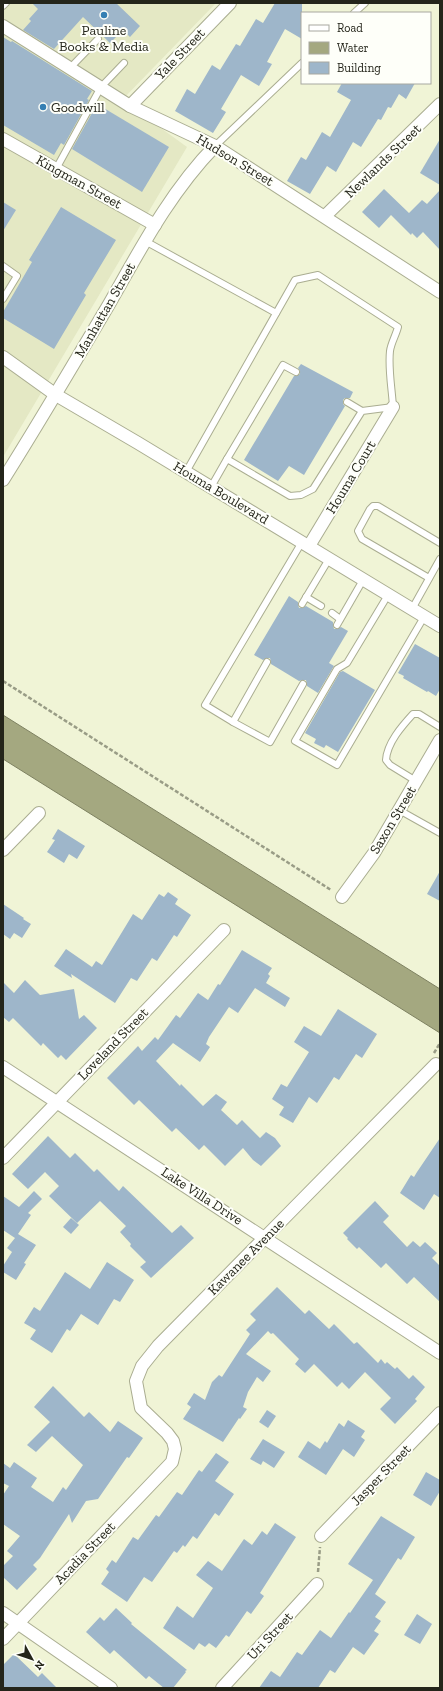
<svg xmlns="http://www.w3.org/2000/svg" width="443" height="1691" viewBox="0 0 443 1691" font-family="'Zilla Slab',serif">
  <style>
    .built { fill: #e4e8c4 }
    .water { fill: #a4a880; stroke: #7e8161 }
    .building { fill: #9eb6ca }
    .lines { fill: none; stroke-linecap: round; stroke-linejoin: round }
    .lane-casing { stroke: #aaad91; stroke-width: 8 }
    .street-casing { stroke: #aaad91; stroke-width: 14 }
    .path { stroke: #999c86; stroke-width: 2.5; stroke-dasharray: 4 2; stroke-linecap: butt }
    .lane { stroke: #fff; stroke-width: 6 }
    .street { stroke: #fff; stroke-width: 12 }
    .poi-dot { fill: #357fb3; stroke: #fefff9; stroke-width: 1.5 }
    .labels { text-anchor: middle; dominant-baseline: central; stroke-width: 4; stroke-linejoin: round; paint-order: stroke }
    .poi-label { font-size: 14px; fill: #24251a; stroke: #fefff9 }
    .street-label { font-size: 14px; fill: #24251a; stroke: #fefff9 }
  </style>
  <rect width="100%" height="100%" fill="#f0f4d6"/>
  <path class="built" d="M3,3H216L122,100L187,147L3,457Z"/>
  <path class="water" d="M3,715L440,989V1033L3,759Z"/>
  <g class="building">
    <path d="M32,3H116L140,26L130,37L123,30L110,43L83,17L54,49L23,30L31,21L29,19L38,9Z"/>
    <path d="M275,3H302V39L285,29L267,62L272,64L259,86L241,75L221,109L226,112L213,133L175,111L187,89L195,94L212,65L220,70L236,44L240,46L256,19L263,23Z"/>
    <path d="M3,37L11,42L12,41L92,91L87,99L89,100L64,145L61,143L54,155L3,125Z"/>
    <path d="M342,83H415L406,99L399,94L391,108L388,107L381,120L378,119L361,147L353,142L336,172L327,166L310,194L287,181L301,157L306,160L322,132L330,137L351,100L337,92Z"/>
    <path d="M97,104L169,147L142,192L72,149Z"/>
    <path d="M440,139V185L420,173Z"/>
    <path d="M384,189L409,213L422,200L427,204L440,190V250L423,232L417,238L412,233L411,235L391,215L379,228L362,212Z"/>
    <path d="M3,202L16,210L3,231Z"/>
    <path d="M61,207L116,240L84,293L86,295L54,349L3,318V312L32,262L29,260Z"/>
    <path d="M301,364L353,392L350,398H345L343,400V404L345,406L304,475L289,466L278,481L244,460L294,376L300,374V371L298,368Z"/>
    <path d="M289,596L298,602V604L299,608H302L306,606L333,622V625L334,629H337L341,627L348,631L329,663L334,666L318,693L307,686L306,680H303L299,681L271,664V662L270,658H267L263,660L254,655Z"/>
    <path d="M415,644L440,658V689L436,696L428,691L427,692L403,678L404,676L398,673Z"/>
    <path d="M343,671L375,690L338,752L326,745L324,748L314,743L316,739L305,733L340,672Z"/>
    <path d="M58,829L85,846L77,859L69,854L64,863L47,852L55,840L52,839Z"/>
    <path d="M440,871V901L427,894Z"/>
    <path d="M168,892L178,899L175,904L191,915L177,937L174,935L157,961L152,958L137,981L131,978L115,1003L71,974L72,978L54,966L66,949L92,967L96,961L102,965L133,914L142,920L159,894L164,897Z"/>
    <path d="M3,904L24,918L23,919L31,924L22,938L14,933L10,939L3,934Z"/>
    <path d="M242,950L272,968L268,974L270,976L266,983L290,998L285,1007L255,988L238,1013L229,1007L209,1037L206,1044L210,1047L200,1062L173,1043L156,1061L180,1086L181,1084L203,1106L216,1094L227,1102L221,1110L237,1125L242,1120L260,1138L266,1132L275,1138L281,1146L261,1166L253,1160L243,1148L225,1166L204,1145L199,1150L176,1128L172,1132L139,1100L134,1105L107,1078L138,1046L142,1051L155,1037L158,1040L176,1015L180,1018L198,993L208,1000L218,984L220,985Z"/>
    <path d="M25,980L40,995L74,989L79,1019L84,1015L97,1028L66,1060L61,1055L58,1058L43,1043L41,1046L13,1018L9,1022L3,1017V982L14,993Z"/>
    <path d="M338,1009L377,1034L362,1058L356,1054L339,1080L334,1077L317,1103L309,1097L293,1123L279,1115L284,1107L272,1099L281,1084L287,1087L309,1052L294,1042L304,1026L321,1036Z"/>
    <path d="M48,1136L70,1158L75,1153L94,1172L97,1169L119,1191L123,1186L172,1233L181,1225L194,1238L151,1278L140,1267L146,1262L130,1246L131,1244L120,1232L126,1226L100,1201L77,1223L49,1196L59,1186L45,1172L28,1189L12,1174Z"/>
    <path d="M440,1138V1198L434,1194L424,1210L400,1193L411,1175L414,1177L417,1172Z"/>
    <path d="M34,1191L42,1199L28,1213L31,1215L18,1234L36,1245L24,1263L26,1264L16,1280L3,1272V1266L12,1252L7,1248L15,1238L3,1230V1196L19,1207Z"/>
    <path d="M375,1201L389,1216L383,1222L407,1247L413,1241L420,1247L425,1242L437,1253L432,1258L440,1266V1302L414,1277L407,1284L386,1263L381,1268L359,1247L357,1249L347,1239L348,1238L343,1233Z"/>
    <path d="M71,1218L79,1225L71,1234L63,1227Z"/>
    <path d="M107,1262L134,1280L120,1302L114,1299L98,1325L81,1314L70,1331L67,1329L52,1353L30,1339L36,1330L24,1323L34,1307L40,1311L65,1272L90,1289Z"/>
    <path d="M277,1287L305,1314L309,1310L329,1329L334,1324L354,1344L357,1342L378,1363L381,1359L385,1364L387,1362L395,1369L397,1367L409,1379L413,1375L425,1387L415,1399L417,1401L395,1424L380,1409L391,1398L365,1372L349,1389L342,1382L337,1387L314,1364L305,1373L295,1364L299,1359L273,1333L271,1334L268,1331L246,1354L271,1371L263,1382L257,1377L248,1392L243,1407L247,1409L240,1419L239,1418L223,1442L183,1419L191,1407L187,1404L194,1393L205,1400L212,1382L219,1375L222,1377L250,1334L246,1330L256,1320L250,1314Z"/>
    <path d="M53,1386L84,1417L89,1412L110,1432L118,1421L143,1438L129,1458L127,1457L98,1499L86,1501L72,1523L69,1514L40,1558L33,1565L37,1569L17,1590L3,1577V1566L13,1556L7,1551L20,1536L3,1524V1495L9,1486L3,1483V1463L10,1468L14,1462L37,1478L31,1487L53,1502L63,1487L66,1490L83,1465L52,1436L36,1452L27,1445L50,1422L34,1407Z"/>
    <path d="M267,1410L276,1416L268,1428L259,1422Z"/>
    <path d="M348,1420L365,1431L361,1437L365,1440L354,1457L343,1449L326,1475L298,1457L308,1441L320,1449L325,1441L327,1443L339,1423L344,1427Z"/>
    <path d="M263,1439L285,1452L274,1468L263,1461L261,1465L250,1459Z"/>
    <path d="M216,1453L229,1462L215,1481L234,1494L219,1516L215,1513L197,1539L193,1536L185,1547L183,1545L177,1553L174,1551L152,1582L144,1577L127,1602L101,1584L109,1572L106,1569L112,1560L116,1563L133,1537L138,1540L156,1515L159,1517L177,1492L182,1495L199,1470L202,1472Z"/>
    <path d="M426,1472L440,1480V1491L431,1506L413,1495Z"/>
    <path d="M381,1516L415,1537L401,1560L398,1558L375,1594L386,1602L375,1617L381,1621L374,1631L379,1634L364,1655L353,1647L335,1673L330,1670L318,1688H259L271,1671L280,1677L297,1652L302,1655L320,1630L331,1638L349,1612L350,1613L373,1580L348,1564Z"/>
    <path d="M275,1523L296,1537L260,1593L264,1596L251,1614L247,1611L229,1637L226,1635L216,1648L209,1643L205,1647L199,1643L194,1650L163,1628L177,1606L193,1618L213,1588L196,1575L208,1561L222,1571L244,1539L252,1545L262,1531L267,1535Z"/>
    <path d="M116,1608L132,1623L131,1624L187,1670L185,1671L186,1672L173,1688H164L149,1676L146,1679L114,1650L110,1654L86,1632L100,1617L104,1621Z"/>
    <path d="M417,1614L432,1624L420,1644L404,1635Z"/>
    <path d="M14,1654L38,1677L42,1673L57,1688H3V1665Z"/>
  </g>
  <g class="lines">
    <g class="lane-casing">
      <g id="lane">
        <path d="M3,6L6,3"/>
        <path d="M354,13L365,3"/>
        <path d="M70,68L98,39"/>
        <path d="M215,146L302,63"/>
        <path d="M56,169L101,87L124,63"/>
        <path d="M145,241L276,313"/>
        <path d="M3,266L17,276L3,299"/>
        <path d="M347,402L362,411"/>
        <path d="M227,459L283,365L296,372"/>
        <path d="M186,472L295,280L318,275L398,327C396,335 391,343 390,351C388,369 392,389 393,407L362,411L313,489L301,495L290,496L227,459L211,487"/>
        <path d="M429,578L362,539L358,531L370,509L373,506H378L440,543"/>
        <path d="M388,595L347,663L337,669L295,741L337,765L424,617"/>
        <path d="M306,597L321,606"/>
        <path d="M302,604L329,559"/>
        <path d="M412,609L440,559"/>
        <path d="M332,613L340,619"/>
        <path d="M337,625L363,580"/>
        <path d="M267,662L233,722L270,742L303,684"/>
        <path d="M233,722L205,705L302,542"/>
        <path d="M416,781L390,765L386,760C387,743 402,726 413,714H419L440,727"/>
        <path d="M399,810L440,833"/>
      </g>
    </g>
    <g class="street-casing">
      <g id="street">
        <path d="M3,26L130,106L215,146L440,292"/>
        <path d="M130,106L230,3"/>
        <path d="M3,139L155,225"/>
        <path d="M325,216L440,104"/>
        <path d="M3,357L56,395L138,443L440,626"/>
        <path d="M3,480C39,423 73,365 108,306C140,250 170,192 215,146"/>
        <path d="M309,546L393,407"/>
        <path d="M3,850L39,813"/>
        <path d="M342,897L374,853L440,740"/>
        <path d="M3,1067L440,1353"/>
        <path d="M3,1158L224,930"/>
        <path d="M321,1536L440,1413"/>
        <path d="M3,1613L111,1688"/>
        <path d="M3,1639L172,1462L175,1449L173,1441L167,1433L141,1408L136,1381L142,1366L158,1346L436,1064"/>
        <path d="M222,1688L317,1584"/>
      </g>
    </g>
    <g class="path">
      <path d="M3,681L331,890"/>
      <path d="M434,1053L440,1043"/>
      <path d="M318,1572L320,1547"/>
    </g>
    <use href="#lane" class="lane"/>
    <use href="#street" class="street"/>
  </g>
  <g class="poi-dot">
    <circle cx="104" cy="15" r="4"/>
    <circle cx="43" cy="107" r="4"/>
  </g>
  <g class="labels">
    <g class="poi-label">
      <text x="104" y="30">Pauline<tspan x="104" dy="16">Books &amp; Media</tspan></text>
      <text x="51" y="107" text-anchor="start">Goodwill</text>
    </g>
    <g class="street-label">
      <text transform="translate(180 54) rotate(-46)">Yale Street</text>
      <text transform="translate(235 160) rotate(31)">Hudson Street</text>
      <text transform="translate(383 161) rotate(-44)">Newlands Street</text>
      <text transform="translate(79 182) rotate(29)">Kingman Street</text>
      <text transform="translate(105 310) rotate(-60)">Manhattan Street</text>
      <text transform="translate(351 477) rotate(-59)">Houma Court</text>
      <text transform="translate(221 493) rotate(31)">Houma Boulevard</text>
      <text transform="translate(393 820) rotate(-59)">Saxon Street</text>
      <text transform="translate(113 1044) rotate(-46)">Loveland Street</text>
      <text transform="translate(202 1196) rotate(33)">Lake Villa Drive</text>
      <text transform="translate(246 1257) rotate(-45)">Kawanee Avenue</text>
      <text transform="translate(381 1475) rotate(-46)">Jasper Street</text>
      <text transform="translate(85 1553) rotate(-46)">Acadia Street</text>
      <text transform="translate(270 1636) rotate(-47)">Uri Street</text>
    </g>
  </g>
  <rect width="443" height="1691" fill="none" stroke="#24251a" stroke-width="8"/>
  <rect x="301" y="12" width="130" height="72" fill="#fefff9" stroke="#a7a8a0"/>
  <rect x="309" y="25" width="20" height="6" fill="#ffffff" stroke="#a7a8a0"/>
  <text x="337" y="32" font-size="12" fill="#24251a">Road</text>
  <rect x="309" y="42" width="20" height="12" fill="#a4a880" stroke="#a7a8a0"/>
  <text x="337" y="52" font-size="12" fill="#24251a">Water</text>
  <rect x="309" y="62" width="20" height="12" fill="#9eb6ca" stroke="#a7a8a0"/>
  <text x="337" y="72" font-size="12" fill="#24251a">Building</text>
  <g transform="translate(32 1659) rotate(130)" stroke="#fefff9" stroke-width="3" paint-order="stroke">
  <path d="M0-3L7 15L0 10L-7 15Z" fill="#24251a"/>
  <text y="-6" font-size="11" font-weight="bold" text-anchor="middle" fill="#24251a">N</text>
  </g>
</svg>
